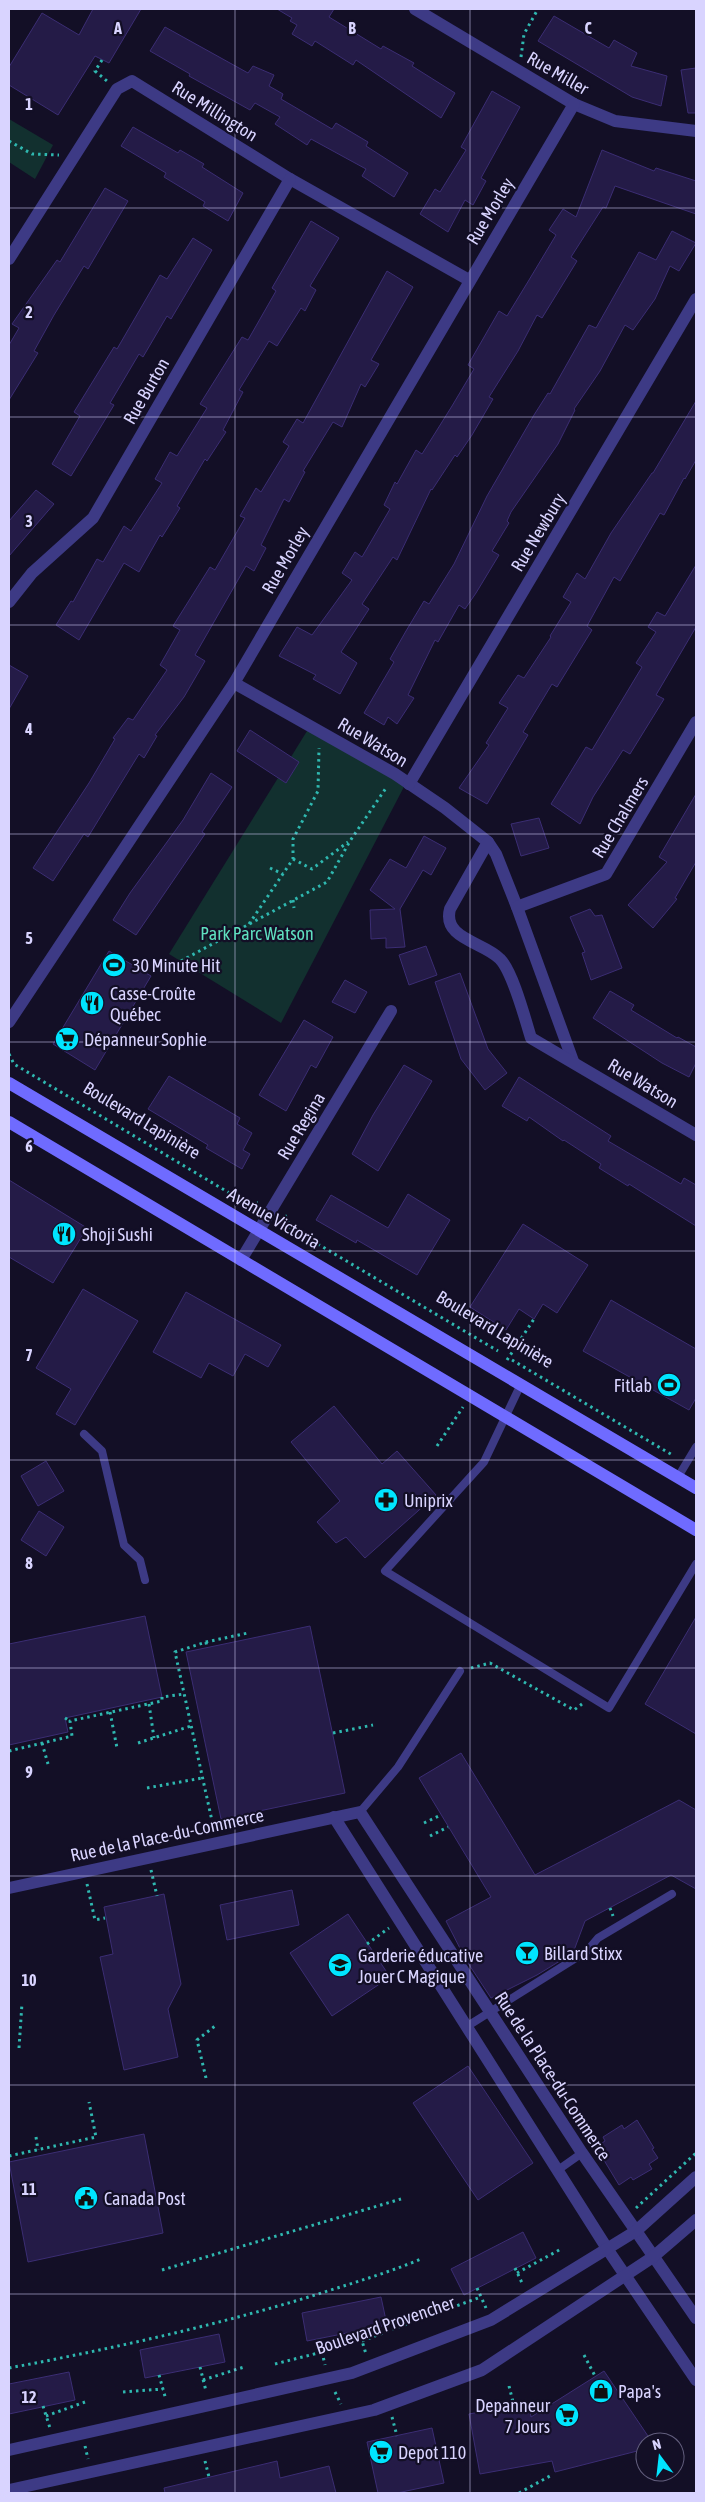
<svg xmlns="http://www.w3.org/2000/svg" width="705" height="2502" viewBox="0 0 705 2502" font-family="'Asap Condensed',sans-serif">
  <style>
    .green { fill: #12302f }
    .building { fill: #241b47; stroke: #3b2d73 }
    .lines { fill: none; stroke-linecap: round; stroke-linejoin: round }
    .path { stroke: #2fb8b0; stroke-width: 3; stroke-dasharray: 2.5 4; stroke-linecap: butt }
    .service { stroke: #3d3a85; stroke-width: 8 }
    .minor { stroke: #3d3a85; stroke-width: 12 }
    .tertiary { stroke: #3d3a85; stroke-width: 12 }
    .secondary { stroke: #6f6bff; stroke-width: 12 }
    .grid { fill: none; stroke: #d9d4ff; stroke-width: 1; stroke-opacity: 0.55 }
    .labels { text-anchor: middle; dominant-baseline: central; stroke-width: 4.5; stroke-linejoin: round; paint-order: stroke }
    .street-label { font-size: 18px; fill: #d9d4ff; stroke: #130f26 }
    .park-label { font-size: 18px; fill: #5fe0c0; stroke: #130f26 }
    .poi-label { font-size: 18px; fill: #d9d4ff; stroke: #130f26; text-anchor: start }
    .grid-label { font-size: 16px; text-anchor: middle; font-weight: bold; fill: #d9d4ff; stroke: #130f26; stroke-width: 4.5; stroke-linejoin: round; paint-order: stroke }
  </style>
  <rect width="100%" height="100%" fill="#130f26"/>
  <g class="green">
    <path d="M9,119L53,145L35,179L9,162Z"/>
    <path d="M312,723L407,781L281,1023L169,954Z"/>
  </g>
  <g class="building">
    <path d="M93,9H141L109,63L95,56L58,115L9,85V67L42,13L79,35Z"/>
    <path d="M277,9H334L329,17L381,49L383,46L414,63L412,66L455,93L441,118L356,60L353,65L315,41L312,46L292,34L297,25L290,21L292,18Z"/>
    <path d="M554,16L609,48L614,40L637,53L631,66L667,76L661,106L632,97L538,41Z"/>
    <path d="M165,27L248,73L253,66L274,75L269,86L283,94L281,99L332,129L336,123L368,142L366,146L408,173L394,197L362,176L366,169L311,139L307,145L275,124L280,117L255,103L250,110L189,76L190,74L150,51Z"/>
    <path d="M696,68V113H688L681,70Z"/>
    <path d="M492,91L520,107L481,178L486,181L473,205L465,200L448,232L420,214L435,189L440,192L466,150L461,147Z"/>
    <path d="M133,127L178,153L180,150L204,164L202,167L243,193L228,221L203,206L205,202L164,177L166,173L121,146Z"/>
    <path d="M602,150L654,171L656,168L696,181V214L615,186L606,208L603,207L571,257L577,261L542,318L537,315L518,351L489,397L493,399L472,435L457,457L455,455L432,490L431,489L397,560L393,557L362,604L369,609L341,652L357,663L340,694L313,679L316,675L279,656L297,627L312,635L352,580L342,573L355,552L362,557L390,509L384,505L395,482L397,484L416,450L422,454L452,406L474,369L468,365L499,311L507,316L529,280L556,235L549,230L563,209L576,217Z"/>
    <path d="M105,188L128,201L88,269L84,266L54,315L34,351L38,353L9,400V345L19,328L12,324L57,260L60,262Z"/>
    <path d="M311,221L339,238L310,286L316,290L305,311L301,308L277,346L269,341L239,390L243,392L223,430L226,432L207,461L205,459L177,506L180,508L162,537L160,535L139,572L124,563L79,640L56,625L71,601L73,602L97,559L103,562L124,526L131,531L162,483L155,479L170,452L177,456L207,408L200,404L242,337L248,340L276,291L272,288Z"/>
    <path d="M672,231L696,243L679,271L670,266L655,299L633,330L625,325L600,371L574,409L575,410L558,444L511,512L507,521L509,523L492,551L499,555L476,593L465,609L459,605L438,642L435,640L408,695L414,698L397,724L388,717L384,725L364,713L394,662L390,659L406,631L424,601L429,604L454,564L487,496L534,415L548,393L550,394L589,325L596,328L639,252L656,260Z"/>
    <path d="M193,238L212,250L171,319L167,316L143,357L139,354L110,403L114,405L71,476L52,464L80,416L74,412L114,347L117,349L160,275L167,279Z"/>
    <path d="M387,271L413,287L371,360L379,364L365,387L361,384L342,427L333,422L303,471L305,472L289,502L284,499L261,545L266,548L254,571L246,566L195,655L205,661L184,697L155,735L157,736L144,758L139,754L88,837L84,834L53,881L33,868L89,783L115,739L113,738L128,718L133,720L167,670L160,665L180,630L173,626L210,567L215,570L245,518L240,516L256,488L261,492L289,446L283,442L297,419L303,423Z"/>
    <path d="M696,401V460L685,479L684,478L664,515L660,513L620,581L614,577L587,626L592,630L557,687L552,684L523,732L528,735L487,804L459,788L489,745L486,743L508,708L499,703L518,675L524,678L551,637L550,636L571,602L563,597L577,573L585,579L611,533L652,473H653Z"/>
    <path d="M36,490L54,504L9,556V521Z"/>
    <path d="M696,565V627L656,695L664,699L630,754L623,750L593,797L580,824L551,804L586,747L592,750L642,667L636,663L656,632L648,627L657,612L665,616Z"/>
    <path d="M9,665L28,676L9,709Z"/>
    <path d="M250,730L299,762L286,783L237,751Z"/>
    <path d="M211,773L232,787L202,832L205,834L136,935L113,920L130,893L183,820Z"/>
    <path d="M696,794V862L675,898L677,899L653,928L628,905L667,862L659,857Z"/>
    <path d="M539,818L549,848L521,856L511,824Z"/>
    <path d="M424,836L446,848L431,875L423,870L400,909L405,947L386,948V938L371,939L370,910L395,909L370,890L390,859L406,868Z"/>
    <path d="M590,909L595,916L602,915L622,968L591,980L582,953L585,952L570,917Z"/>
    <path d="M426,946L437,975L409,985L399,955Z"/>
    <path d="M109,951L151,976L95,1070L53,1044Z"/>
    <path d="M460,973L488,1049L507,1073L485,1090L461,1059L435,982Z"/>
    <path d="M345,980L367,992L355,1013L332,1002Z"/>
    <path d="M610,991L634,1005L631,1010L677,1038L678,1037L696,1047V1063L689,1077L662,1063L593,1018Z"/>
    <path d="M304,1020L333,1037L316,1068L311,1065L286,1111L259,1095Z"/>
    <path d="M404,1065L432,1081L378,1171L352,1154L373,1115Z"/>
    <path d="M169,1076L240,1118L237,1124L252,1133L243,1150L250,1154L242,1169L206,1148L208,1145L148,1109Z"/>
    <path d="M519,1077L611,1136L608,1141L681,1184L684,1178L696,1185V1226L629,1184L628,1186L599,1168L601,1164L564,1140L563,1141L529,1117L527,1121L502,1106Z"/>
    <path d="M9,1180L87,1228L53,1283L9,1257Z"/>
    <path d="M408,1194L450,1220L417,1275L357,1240L356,1243L316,1220L331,1195L388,1228Z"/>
    <path d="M523,1224L588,1265L557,1313L543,1304L534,1319L519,1309L506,1330L470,1307Z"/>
    <path d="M83,1289L138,1321L75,1425L56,1414L71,1389L36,1368Z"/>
    <path d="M186,1292L281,1345L268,1367L245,1354L233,1376L209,1363L201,1378L153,1352Z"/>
    <path d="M611,1300L696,1349V1398L689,1410L583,1351Z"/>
    <path d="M334,1406L382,1464L397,1451L436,1495L365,1558L346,1537L336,1543L317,1522L340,1501L291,1442Z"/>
    <path d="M46,1461L64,1491L38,1506L21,1476Z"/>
    <path d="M39,1511L64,1527L46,1556L21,1540Z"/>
    <path d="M145,1616L162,1697L65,1718L68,1732L9,1745V1644Z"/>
    <path d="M696,1617V1734L645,1704Z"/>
    <path d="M310,1626L345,1793L221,1819L186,1652Z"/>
    <path d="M461,1753L535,1875L679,1800L696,1810V1889L671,1875L585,1921L573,1953L537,1975L491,1998L466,1960L446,1921L491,1897L419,1778Z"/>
    <path d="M292,1890L299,1925L227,1940L220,1905Z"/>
    <path d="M164,1894L181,1984L168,2009L178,2057L124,2070L100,1957L113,1954L104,1907Z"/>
    <path d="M348,1914L390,1977L332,2016L290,1953Z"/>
    <path d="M468,2066L533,2163L478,2200L413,2103Z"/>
    <path d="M637,2120L654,2148L652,2149L658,2158L649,2164L652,2169L633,2180L631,2177L619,2185L596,2147L605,2141L603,2137L622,2125L624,2129Z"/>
    <path d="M144,2134L163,2233L28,2262L9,2162Z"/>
    <path d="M523,2232L536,2258L464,2295L451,2269Z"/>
    <path d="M381,2297L387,2325L307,2341L302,2313Z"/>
    <path d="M219,2334L225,2362L145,2378L140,2350Z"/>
    <path d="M604,2371L652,2442H645V2449L555,2472L552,2461L480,2474L469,2414L529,2403L531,2417Z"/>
    <path d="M69,2372L75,2400L9,2414V2384Z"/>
    <path d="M432,2428L444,2483L397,2493H378L367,2442Z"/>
    <path d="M277,2461L280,2478L329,2466L336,2493H165L164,2488Z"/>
  </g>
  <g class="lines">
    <g class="path">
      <path d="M521,57L524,34L538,9"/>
      <path d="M102,60L95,71L107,81"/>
      <path d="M9,141L32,154L59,155"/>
      <path d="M293,859L312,869L348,842"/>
      <path d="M270,868L283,874"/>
      <path d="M293,900L294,908"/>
      <path d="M249,924L293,859V839L318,791L319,748"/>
      <path d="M181,961L327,882L350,841L386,788"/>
      <path d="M9,1054L14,1064L246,1203H258"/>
      <path d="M285,1215L290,1227L301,1234L498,1351"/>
      <path d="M507,1360L534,1319"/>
      <path d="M512,1360L674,1456"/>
      <path d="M437,1446L463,1407"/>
      <path d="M206,1642L207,1648"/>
      <path d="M471,1668L490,1663L574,1710L582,1704"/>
      <path d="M149,1704L154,1738"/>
      <path d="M110,1712L117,1748"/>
      <path d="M65,1718L70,1721"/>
      <path d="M333,1733L373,1725"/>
      <path d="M42,1743L48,1764"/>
      <path d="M138,1743L191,1726"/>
      <path d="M9,1751L72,1736L70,1721L162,1701V1697L184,1694"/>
      <path d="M147,1788L202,1778"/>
      <path d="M245,1814L246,1823"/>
      <path d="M424,1823L441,1815"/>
      <path d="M214,1830L175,1652L206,1642L248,1633"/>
      <path d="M430,1836L448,1827"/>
      <path d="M151,1870L157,1896"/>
      <path d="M87,1884L95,1920L105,1918"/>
      <path d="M610,1908L613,1916"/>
      <path d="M367,1944L389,1928"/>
      <path d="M19,2048L22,2003"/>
      <path d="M206,2078L197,2040L215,2026"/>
      <path d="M36,2137L38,2150"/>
      <path d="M9,2156L96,2137L89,2102"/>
      <path d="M636,2208L696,2153"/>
      <path d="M515,2268L523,2285"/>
      <path d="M162,2270L401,2199"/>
      <path d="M517,2273L561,2249"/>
      <path d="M477,2288L486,2308"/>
      <path d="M445,2310L481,2297"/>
      <path d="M359,2331L366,2354"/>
      <path d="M319,2339L325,2365"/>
      <path d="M362,2341L409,2323"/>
      <path d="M584,2355L595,2376"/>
      <path d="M275,2364L322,2352"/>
      <path d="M200,2367L206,2391"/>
      <path d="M9,2368C111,2349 213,2326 312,2296C349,2284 385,2274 421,2259"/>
      <path d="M159,2375L166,2400"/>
      <path d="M203,2380L244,2367"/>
      <path d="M509,2386L514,2406"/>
      <path d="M123,2392L163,2389"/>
      <path d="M335,2392L341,2404"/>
      <path d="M43,2406L50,2428"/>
      <path d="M46,2416L85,2402"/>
      <path d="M392,2417L397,2436"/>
      <path d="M85,2446L88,2459"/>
      <path d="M205,2461L209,2477"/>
      <path d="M519,2493L550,2476"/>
    </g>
    <g class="service">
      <path d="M521,1384L484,1462L385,1571L609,1708L696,1564"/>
      <path d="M84,1434L102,1451L124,1545L140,1560L145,1580"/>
      <path d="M678,1477L696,1447"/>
      <path d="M360,1812L398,1767L460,1671"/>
      <path d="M466,2027L587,1951L598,1938L672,1894"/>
      <path d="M558,2170L582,2153"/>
    </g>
    <g class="minor">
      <path d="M415,9L574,104L615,121L696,131"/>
      <path d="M9,259L117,89L132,81L290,179L469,280"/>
      <path d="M9,602L32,573L93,518L290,179"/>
      <path d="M234,683L395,774L445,808L488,842L496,854L517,907L573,1061"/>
      <path d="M409,784L696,299"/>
      <path d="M488,842L450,909C442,939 484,942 500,959C513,972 525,1019 531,1038L696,1135"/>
      <path d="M517,907L606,874L696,722"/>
      <path d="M9,1022L234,683L574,104"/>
      <path d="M241,1260L391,1011"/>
      <path d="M334,1817L608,2250"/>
      <path d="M9,1888L360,1812L582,2153L636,2231"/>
    </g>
    <g class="tertiary">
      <path d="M636,2231L696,2318"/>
      <path d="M608,2250L696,2380"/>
      <path d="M9,2450L352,2373L491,2320L636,2231L696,2177"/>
      <path d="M9,2490L374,2410L482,2370L653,2257L696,2220"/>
    </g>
    <g class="secondary">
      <path d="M9,1083L696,1488"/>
      <path d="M9,1122L696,1530"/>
    </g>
  </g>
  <path class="grid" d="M235,9V2493M470,9V2493M9,208H696M9,417H696M9,625H696M9,834H696M9,1042H696M9,1251H696M9,1460H696M9,1668H696M9,1876H696M9,2085H696M9,2294H696"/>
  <defs>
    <g id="stadium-disc" transform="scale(1.25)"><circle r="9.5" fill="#00e5ff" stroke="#130f26"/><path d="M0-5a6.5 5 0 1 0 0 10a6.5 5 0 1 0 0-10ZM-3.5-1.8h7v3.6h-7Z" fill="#111"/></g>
    <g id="restaurant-disc" transform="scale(1.25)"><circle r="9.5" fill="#00e5ff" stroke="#130f26"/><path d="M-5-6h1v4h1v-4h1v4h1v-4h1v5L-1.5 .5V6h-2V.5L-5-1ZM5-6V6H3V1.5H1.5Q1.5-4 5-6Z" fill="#111"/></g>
    <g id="supermarket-disc" transform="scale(1.25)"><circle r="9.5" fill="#00e5ff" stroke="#130f26"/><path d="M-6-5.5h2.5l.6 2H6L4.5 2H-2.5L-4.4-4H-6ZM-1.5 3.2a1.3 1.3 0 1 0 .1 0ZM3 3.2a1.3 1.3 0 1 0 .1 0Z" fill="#111"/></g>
    <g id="pharmacy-disc" transform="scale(1.25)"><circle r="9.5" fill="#00e5ff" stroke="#130f26"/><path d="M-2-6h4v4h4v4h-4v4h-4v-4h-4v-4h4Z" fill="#111"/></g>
    <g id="bar-disc" transform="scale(1.25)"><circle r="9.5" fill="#00e5ff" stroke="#130f26"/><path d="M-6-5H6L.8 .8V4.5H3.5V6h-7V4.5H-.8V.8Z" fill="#111"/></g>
    <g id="school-disc" transform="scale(1.25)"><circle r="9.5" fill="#00e5ff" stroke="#130f26"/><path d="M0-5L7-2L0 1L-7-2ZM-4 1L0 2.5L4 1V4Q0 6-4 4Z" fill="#111"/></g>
    <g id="civic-disc" transform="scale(1.25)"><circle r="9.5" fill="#00e5ff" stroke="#130f26"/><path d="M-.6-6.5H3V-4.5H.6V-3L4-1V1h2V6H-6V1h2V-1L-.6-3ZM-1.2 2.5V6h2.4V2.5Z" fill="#111"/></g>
    <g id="shop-disc" transform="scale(1.25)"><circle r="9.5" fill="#00e5ff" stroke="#130f26"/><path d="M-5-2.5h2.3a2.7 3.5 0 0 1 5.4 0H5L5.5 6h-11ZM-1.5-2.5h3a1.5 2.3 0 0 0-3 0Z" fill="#111"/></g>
  </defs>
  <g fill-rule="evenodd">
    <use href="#stadium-disc" x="114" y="965"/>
    <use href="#restaurant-disc" x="92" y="1003"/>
    <use href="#supermarket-disc" x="67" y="1039"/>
    <use href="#restaurant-disc" x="64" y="1234"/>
    <use href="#stadium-disc" x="669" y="1385"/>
    <use href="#pharmacy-disc" x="386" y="1500"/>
    <use href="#bar-disc" x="527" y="1953"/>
    <use href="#school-disc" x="340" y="1965"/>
    <use href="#civic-disc" x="86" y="2198"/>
    <use href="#shop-disc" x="601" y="2391"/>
    <use href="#supermarket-disc" x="567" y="2415"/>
    <use href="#supermarket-disc" x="381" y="2452"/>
  </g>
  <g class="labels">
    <g class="street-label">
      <text transform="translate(558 73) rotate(30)">Rue Miller</text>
      <text transform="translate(215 111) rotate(32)">Rue Millington</text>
      <text transform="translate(490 211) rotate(-59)">Rue Morley</text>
      <text transform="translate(146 391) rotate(-60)">Rue Burton</text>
      <text transform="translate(538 532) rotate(-59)">Rue Newbury</text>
      <text transform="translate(285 560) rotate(-60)">Rue Morley</text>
      <text transform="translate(373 742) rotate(31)">Rue Watson</text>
      <text transform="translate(620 817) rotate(-59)">Rue Chalmers</text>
      <text transform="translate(643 1083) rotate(31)">Rue Watson</text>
      <text transform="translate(142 1120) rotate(31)">Boulevard Lapinière</text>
      <text transform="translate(301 1126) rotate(-59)">Rue Regina</text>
      <text transform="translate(274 1218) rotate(30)">Avenue Victoria</text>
      <text transform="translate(495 1329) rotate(31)">Boulevard Lapinière</text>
      <text transform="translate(167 1835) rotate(-12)">Rue de la Place-du-Commerce</text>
      <text transform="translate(553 2076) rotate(57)">Rue de la Place-du-Commerce</text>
      <text transform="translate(385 2325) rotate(-19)">Boulevard Provencher</text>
    </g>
    <g class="park-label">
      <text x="257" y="933">Park Parc Watson</text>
    </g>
    <g class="poi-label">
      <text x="132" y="965">30 Minute Hit</text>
      <text x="110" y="993">Casse-Croûte<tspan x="110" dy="21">Québec</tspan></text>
      <text x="84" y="1039">Dépanneur Sophie</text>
      <text x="82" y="1234">Shoji Sushi</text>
      <text x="652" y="1385" text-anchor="end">Fitlab</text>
      <text x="404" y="1500">Uniprix</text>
      <text x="544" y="1953">Billard Stixx</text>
      <text x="358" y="1955">Garderie éducative<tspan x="358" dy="21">Jouer C Magique</tspan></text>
      <text x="104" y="2198">Canada Post</text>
      <text x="618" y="2391">Papa's</text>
      <text x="550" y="2405" text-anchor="end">Depanneur<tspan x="550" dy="21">7 Jours</tspan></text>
      <text x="398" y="2452">Depot 110</text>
    </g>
  </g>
  <g class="grid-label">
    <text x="118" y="34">A</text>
    <text x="352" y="34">B</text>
    <text x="588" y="34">C</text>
    <text x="29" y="110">1</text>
    <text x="29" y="318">2</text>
    <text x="29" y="527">3</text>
    <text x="29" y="735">4</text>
    <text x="29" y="944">5</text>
    <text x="29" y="1152">6</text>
    <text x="29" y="1361">7</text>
    <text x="29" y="1569">8</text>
    <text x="29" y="1778">9</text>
    <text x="29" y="1986">10</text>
    <text x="29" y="2195">11</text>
    <text x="29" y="2403">12</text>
  </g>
  <rect width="705" height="2502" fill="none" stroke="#d9d4ff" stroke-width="20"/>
  <g transform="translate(660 2457) rotate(345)"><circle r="24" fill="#130f26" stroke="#625e7d"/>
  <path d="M0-4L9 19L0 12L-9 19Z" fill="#00e5ff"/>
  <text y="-8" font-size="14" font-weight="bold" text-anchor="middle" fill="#d9d4ff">N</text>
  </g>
</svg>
